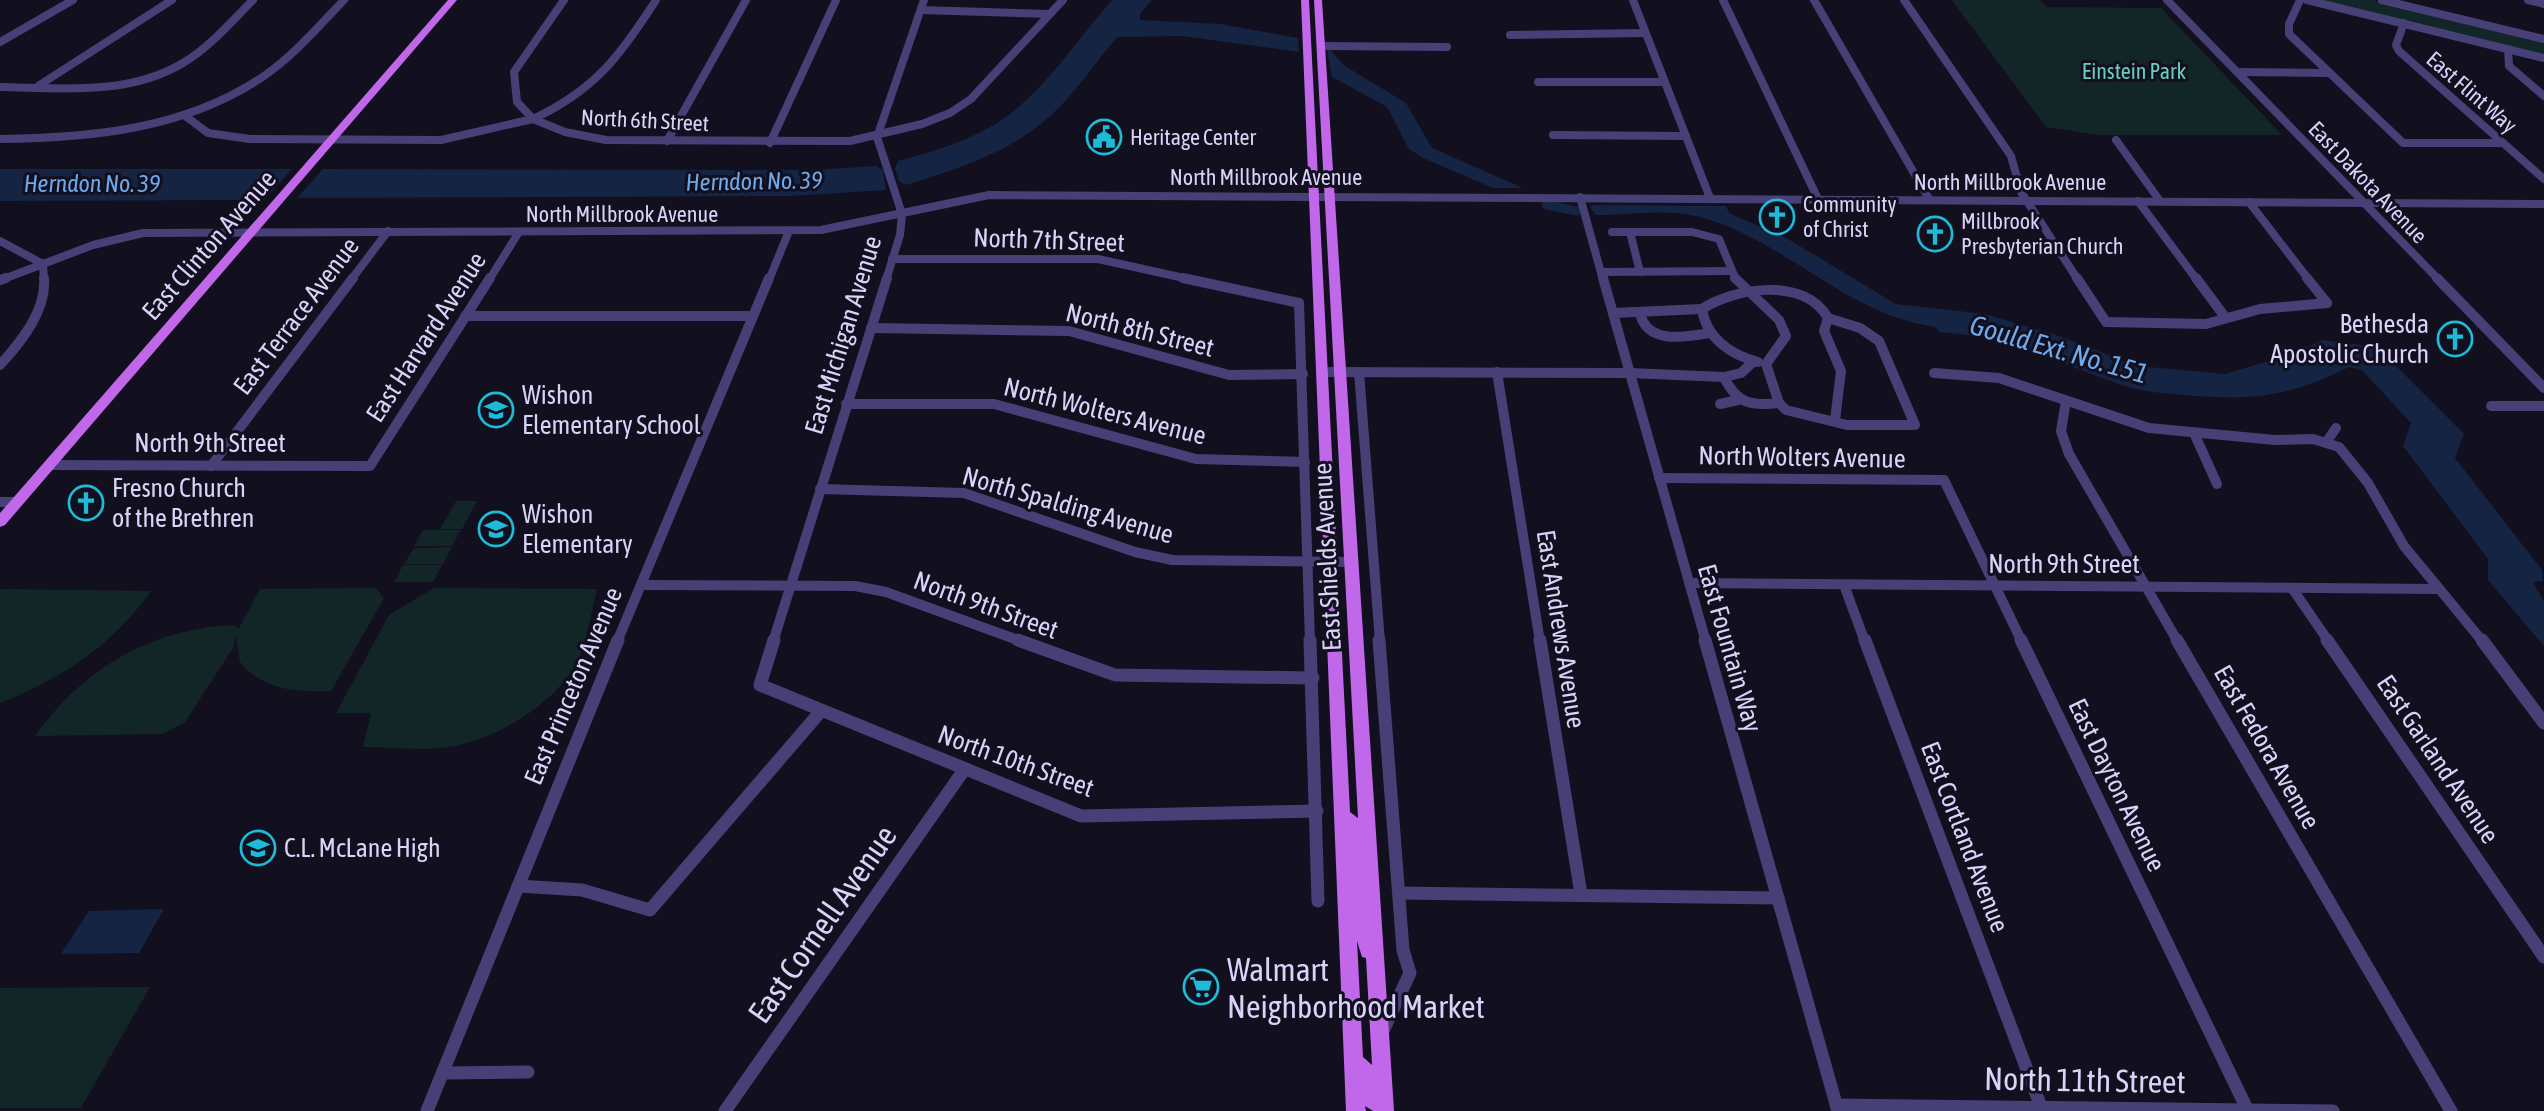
<svg xmlns="http://www.w3.org/2000/svg" width="2544" height="1111" viewBox="0 0 2544 1111" font-family="'Asap Condensed',sans-serif">
  <style>
    .green { fill: #132627 }
    .water { fill: #152442 }
    .lines { fill: none; stroke-linecap: round; stroke-linejoin: round }
    .canal { stroke: #152442; stroke-width: 9 }
    .minor-far2 { stroke: #464077; stroke-width: 8 }
    .minor-far1 { stroke: #464077; stroke-width: 10 }
    .minor { stroke: #464077; stroke-width: 13 }
    .major { fill: #c168ea; fill-rule: evenodd }
    .labels { text-anchor: middle; dominant-baseline: central; stroke-width: 6; stroke-linejoin: round; paint-order: stroke }
    .far-park-label { font-size: 22px; fill: #68cebb; stroke: #120f1e }
    .far-street-label { font-size: 22px; fill: #d9d2f9; stroke: #120f1e }
    .far-poi-label { font-size: 22px; fill: #d9d2f9; stroke: #120f1e; text-anchor: start }
    .far-water-label { font-size: 24px; font-style: italic; fill: #6ea9eb; stroke: #120f1e }
    .street-label { font-size: 26px; fill: #d9d2f9; stroke: #120f1e }
    .poi-label { font-size: 26px; fill: #d9d2f9; stroke: #120f1e; text-anchor: start }
    .water-label { font-size: 28px; font-style: italic; fill: #6ea9eb; stroke: #120f1e }
    .near-street-label { font-size: 32px; fill: #d9d2f9; stroke: #120f1e }
    .near-poi-label { font-size: 32px; fill: #d9d2f9; stroke: #120f1e; text-anchor: start }
  </style>
  <rect width="100%" height="100%" fill="#120f1e"/>
  <g class="green">
    <path d="M1952,0H2040L2046,7L2161,8L2282,135H2099L2046,127Z"/>
    <path d="M2316,0H2373L2544,41V55Z"/>
    <path d="M456,501H477L462,529H440Z"/>
    <path d="M423,530H461L452,546H414Z"/>
    <path d="M452,547L443,564H404L414,548Z"/>
    <path d="M403,565H442L433,582H394Z"/>
    <path d="M376,588L384,598L331,691C295,692 264,691 240,662L236,636L233,648L185,722L163,734L35,736C76,678 133,639 204,628C215,626 233,623 239,628L260,589Z"/>
    <path d="M434,588L597,589C591,612 588,638 578,660C556,704 497,739 449,747C422,751 390,747 363,747L371,713H336L389,615Z"/>
    <path d="M0,590L3,589L151,591C113,645 61,679 0,703Z"/>
    <path d="M150,987L81,1108H0V988Z"/>
  </g>
  <g class="water">
    <path d="M1112,0H1152L1140,14V20L1220,24L1298,38L1299,52L1183,36L1117,37C1095,63 1075,94 1049,117C1009,153 957,169 906,185L899,181L895,169L898,161C931,152 962,143 992,126C1040,98 1075,42 1112,0Z"/>
    <path d="M1330,50L1345,66L1406,103L1432,148L1523,188H1493L1423,158L1409,149L1387,107L1332,77L1327,51Z"/>
    <path d="M876,166L883,170L886,190L791,196L297,198L323,169L814,170Z"/>
    <path d="M0,169H292L264,200L0,201Z"/>
    <path d="M1594,205L1726,206L1729,213L1788,239L1896,304L1985,314L2053,334L2138,366L2225,374L2289,355L2323,340L2377,347L2464,434L2455,458L2542,570L2543,581L2533,582L2544,602V646L2488,580V559L2403,446L2411,423L2362,370L2349,367C2287,398 2250,401 2183,395C2164,393 2145,392 2128,387C2065,366 2006,336 1939,332L1936,327C1845,315 1786,240 1700,217C1669,208 1628,215 1596,215L1590,207Z"/>
    <path d="M164,909L139,953L61,954L89,911Z"/>
  </g>
  <g class="lines">
    <path class="canal" d="M1546,205L1577,211"/>
    <g class="minor-far2">
      <path d="M564,0L514,72L517,102L533,119C595,90 620,56 656,0"/>
      <path d="M1633,0L1710,198"/>
      <path d="M1723,0L1818,199"/>
      <path d="M1814,0L1929,199"/>
      <path d="M1904,0L2011,156L2021,192L2078,280"/>
      <path d="M2167,0L2439,280"/>
      <path d="M2300,0L2289,24V34L2403,143H2503"/>
      <path d="M2307,0L2544,58"/>
      <path d="M2382,0L2544,39"/>
      <path d="M2528,0L2544,4"/>
      <path d="M921,10L1050,14"/>
      <path d="M2404,23L2396,45L2399,51L2544,179"/>
      <path d="M1510,35L1645,33"/>
      <path d="M0,42L73,0"/>
      <path d="M1321,46L1447,47"/>
      <path d="M2508,49L2509,66L2544,96"/>
      <path d="M2237,72L2328,73"/>
      <path d="M1538,82H1664"/>
      <path d="M38,86L172,0"/>
      <path d="M0,87C62,88 128,96 183,63C210,47 231,22 253,0"/>
      <path d="M184,115L208,133L250,139L441,140L533,119L565,132L606,140L850,141L922,124L950,113L971,99L1063,0"/>
      <path d="M1553,135L1686,136"/>
      <path d="M0,139C92,138 186,129 264,76C294,55 319,26 344,0"/>
      <path d="M2116,140L2160,201"/>
      <path d="M667,141L746,0"/>
      <path d="M770,143L836,0"/>
      <path d="M1580,197L1603,280"/>
      <path d="M2138,201L2197,280"/>
      <path d="M2249,202L2309,280"/>
      <path d="M1612,232H1692L1719,239L1736,280"/>
      <path d="M1630,232L1640,272"/>
      <path d="M0,241L43,264L44,280"/>
      <path d="M892,259H1098L1193,280"/>
      <path d="M1601,272L1731,271"/>
      <path d="M1,280L93,245L143,233L821,230L989,195L2544,204"/>
      <path d="M351,280L388,231"/>
      <path d="M489,280L519,232"/>
      <path d="M769,280L789,231"/>
      <path d="M886,280L900,235L902,214L877,137L924,0"/>
    </g>
    <g class="minor-far1">
      <path d="M1183,278L1299,303L1310,642"/>
      <path d="M1603,278L1706,642"/>
      <path d="M1735,278L1779,320L1786,336L1766,364L1779,403L1786,410L1847,425H1915L1879,341L1860,328L1828,318"/>
      <path d="M2077,278L2106,322L2206,324L2260,309L2327,303"/>
      <path d="M2196,278L2225,317"/>
      <path d="M2307,278L2327,303"/>
      <path d="M2437,278L2544,388"/>
      <path d="M0,280L6,278"/>
      <path d="M1613,313L1702,309"/>
      <path d="M1640,313C1647,345 1685,337 1710,333"/>
      <path d="M465,316H753"/>
      <path d="M871,328L1069,331L1229,375L1303,374"/>
      <path d="M1758,362C1731,355 1706,338 1702,309C1736,287 1805,277 1828,318L1824,331L1841,371L1835,420"/>
      <path d="M0,365C21,342 47,310 44,278"/>
      <path d="M1323,372L1630,373L1724,377L1741,373L1753,362"/>
      <path d="M1359,372L1380,642"/>
      <path d="M1497,372L1540,642"/>
      <path d="M1934,373L1999,378L2149,428L2275,440L2313,439L2339,447L2368,483L2404,546L2483,642"/>
      <path d="M1724,377C1737,404 1751,406 1779,403"/>
      <path d="M2066,401L2061,431L2069,454L2178,642"/>
      <path d="M846,404H994L1196,459L1305,462"/>
      <path d="M1720,404L1738,400"/>
      <path d="M2491,406H2544"/>
      <path d="M2194,433L2217,484"/>
      <path d="M2327,441L2336,428"/>
      <path d="M49,465L370,466L490,278"/>
      <path d="M211,466L353,278"/>
      <path d="M1659,478L1944,480L2022,642"/>
      <path d="M820,489L964,493L1135,552L1172,560L1351,562"/>
      <path d="M0,502H17"/>
      <path d="M1689,583L2437,589"/>
      <path d="M642,585L855,586L886,592L1023,642"/>
      <path d="M1844,585L1865,642"/>
      <path d="M2292,588L2329,642"/>
      <path d="M617,642L769,278"/>
      <path d="M773,642L887,278"/>
    </g>
    <g class="minor">
      <path d="M774,640L760,685L1081,816L1317,811"/>
      <path d="M1018,640L1115,675L1313,678"/>
      <path d="M1310,640L1318,901"/>
      <path d="M1379,640L1403,950L1410,973L1382,1033"/>
      <path d="M1540,640L1581,894"/>
      <path d="M1705,640L1838,1111"/>
      <path d="M1865,640L2041,1107"/>
      <path d="M2021,640L2248,1111"/>
      <path d="M2177,640L2451,1111"/>
      <path d="M2327,640L2544,957"/>
      <path d="M2482,640L2544,723"/>
      <path d="M518,886L582,890L650,910L821,711"/>
      <path d="M1399,893L1778,898"/>
      <path d="M443,1073L528,1072"/>
      <path d="M1836,1105L2333,1111"/>
      <path d="M427,1111L618,640"/>
      <path d="M725,1111L964,770"/>
    </g>
    <g class="major">
      <path d="M448,0H457L5,525L0,527V513Z"/>
      <path d="M1301,0H1309L1350,812L1358,818L1314,0H1322L1394,1111H1373L1365,1106L1366,1111H1346ZM1357,941L1362,957L1366,958L1372,1065L1363,1057Z"/>
    </g>
  </g>
  <defs>
    <g id="civic-ring" transform="scale(1.8)"><circle r="9.5" fill="#120f1e" stroke="#1ebbd9" stroke-width="1.5"/><path d="M-.6-6.5H3V-4.5H.6V-3L4-1V1h2V6H-6V1h2V-1L-.6-3ZM-1.2 2.5V6h2.4V2.5Z" fill="#1ebbd9"/></g>
    <g id="church-ring" transform="scale(1.8)"><circle r="9.5" fill="#120f1e" stroke="#1ebbd9" stroke-width="1.5"/><path d="M-1.2-6h2.4v3.5h3.3v2.4h-3.3V6h-2.4V-.1h-3.3v-2.4h3.3Z" fill="#1ebbd9"/></g>
    <g id="school-ring" transform="scale(1.8)"><circle r="9.5" fill="#120f1e" stroke="#1ebbd9" stroke-width="1.5"/><path d="M0-5L7-2L0 1L-7-2ZM-4 1L0 2.5L4 1V4Q0 6-4 4Z" fill="#1ebbd9"/></g>
    <g id="supermarket-ring" transform="scale(1.8)"><circle r="9.5" fill="#120f1e" stroke="#1ebbd9" stroke-width="1.5"/><path d="M-6-5.5h2.5l.6 2H6L4.5 2H-2.5L-4.4-4H-6ZM-1.5 3.2a1.3 1.3 0 1 0 .1 0ZM3 3.2a1.3 1.3 0 1 0 .1 0Z" fill="#1ebbd9"/></g>
  </defs>
  <g fill-rule="evenodd">
    <use href="#civic-ring" x="1104" y="137"/>
    <use href="#church-ring" x="1777" y="217"/>
    <use href="#church-ring" x="1935" y="234"/>
    <use href="#church-ring" x="2455" y="339"/>
    <use href="#school-ring" x="496" y="410"/>
    <use href="#church-ring" x="86" y="503"/>
    <use href="#school-ring" x="496" y="529"/>
    <use href="#school-ring" x="258" y="848"/>
    <use href="#supermarket-ring" x="1201" y="987"/>
  </g>
  <g class="labels">
    <g class="far-park-label">
      <text x="2134" y="71">Einstein Park</text>
    </g>
    <g class="far-street-label">
      <text transform="translate(2472 92) rotate(41)">East Flint Way</text>
      <text transform="translate(645 120) rotate(3)">North 6th Street</text>
      <text x="1266" y="177">North Millbrook Avenue</text>
      <text x="2010" y="182">North Millbrook Avenue</text>
      <text transform="translate(2368 182) rotate(46)">East Dakota Avenue</text>
      <text x="622" y="214">North Millbrook Avenue</text>
    </g>
    <g class="far-poi-label">
      <text x="1130" y="137">Heritage Center</text>
      <text x="1803" y="204">Community<tspan x="1803" dy="25">of Christ</tspan></text>
      <text x="1961" y="221">Millbrook<tspan x="1961" dy="25">Presbyterian Church</tspan></text>
    </g>
    <g class="far-water-label">
      <text transform="translate(754 181) rotate(-1)">Herndon No. 39</text>
      <text x="92" y="183">Herndon No. 39</text>
    </g>
    <g class="street-label">
      <text transform="translate(1049 240) rotate(2)">North 7th Street</text>
      <text transform="translate(209 245) rotate(-49)">East Clinton Avenue</text>
      <text transform="translate(296 316) rotate(-53)">East Terrace Avenue</text>
      <text transform="translate(1140 330) rotate(14)">North 8th Street</text>
      <text transform="translate(843 335) rotate(-73)">East Michigan Avenue</text>
      <text transform="translate(426 337) rotate(-57)">East Harvard Avenue</text>
      <text transform="translate(1105 411) rotate(14)">North Wolters Avenue</text>
      <text x="210" y="443">North 9th Street</text>
      <text transform="translate(1802 457) rotate(1)">North Wolters Avenue</text>
      <text transform="translate(1068 505) rotate(16)">North Spalding Avenue</text>
      <text transform="translate(1327 557) rotate(-93)">East Shields Avenue</text>
      <text x="2064" y="564">North 9th Street</text>
      <text transform="translate(986 605) rotate(20)">North 9th Street</text>
      <text transform="translate(1561 629) rotate(81)">East Andrews Avenue</text>
      <text transform="translate(1730 648) rotate(74)">East Fountain Way</text>
      <text transform="translate(573 686) rotate(-67)">East Princeton Avenue</text>
      <text transform="translate(2267 747) rotate(60)">East Fedora Avenue</text>
      <text transform="translate(2438 759) rotate(56)">East Garland Avenue</text>
      <text transform="translate(1016 761) rotate(20)">North 10th Street</text>
      <text transform="translate(2117 785) rotate(64)">East Dayton Avenue</text>
      <text transform="translate(1965 837) rotate(69)">East Cortland Avenue</text>
    </g>
    <g class="poi-label">
      <text x="2429" y="324" text-anchor="end">Bethesda<tspan x="2429" dy="30">Apostolic Church</tspan></text>
      <text x="522" y="395">Wishon<tspan x="522" dy="30">Elementary School</tspan></text>
      <text x="112" y="488">Fresno Church<tspan x="112" dy="30">of the Brethren</tspan></text>
      <text x="522" y="514">Wishon<tspan x="522" dy="30">Elementary</tspan></text>
      <text x="284" y="848">C.L. McLane High</text>
    </g>
    <g class="water-label">
      <text transform="translate(2059 349) rotate(16)">Gould Ext. No. 151</text>
    </g>
    <g class="near-street-label">
      <text transform="translate(822 924) rotate(-55)">East Cornell Avenue</text>
      <text transform="translate(2085 1080) rotate(1)">North 11th Street</text>
    </g>
    <g class="near-poi-label">
      <text x="1227" y="969">Walmart<tspan x="1227" dy="37">Neighborhood Market</tspan></text>
    </g>
  </g>
</svg>
